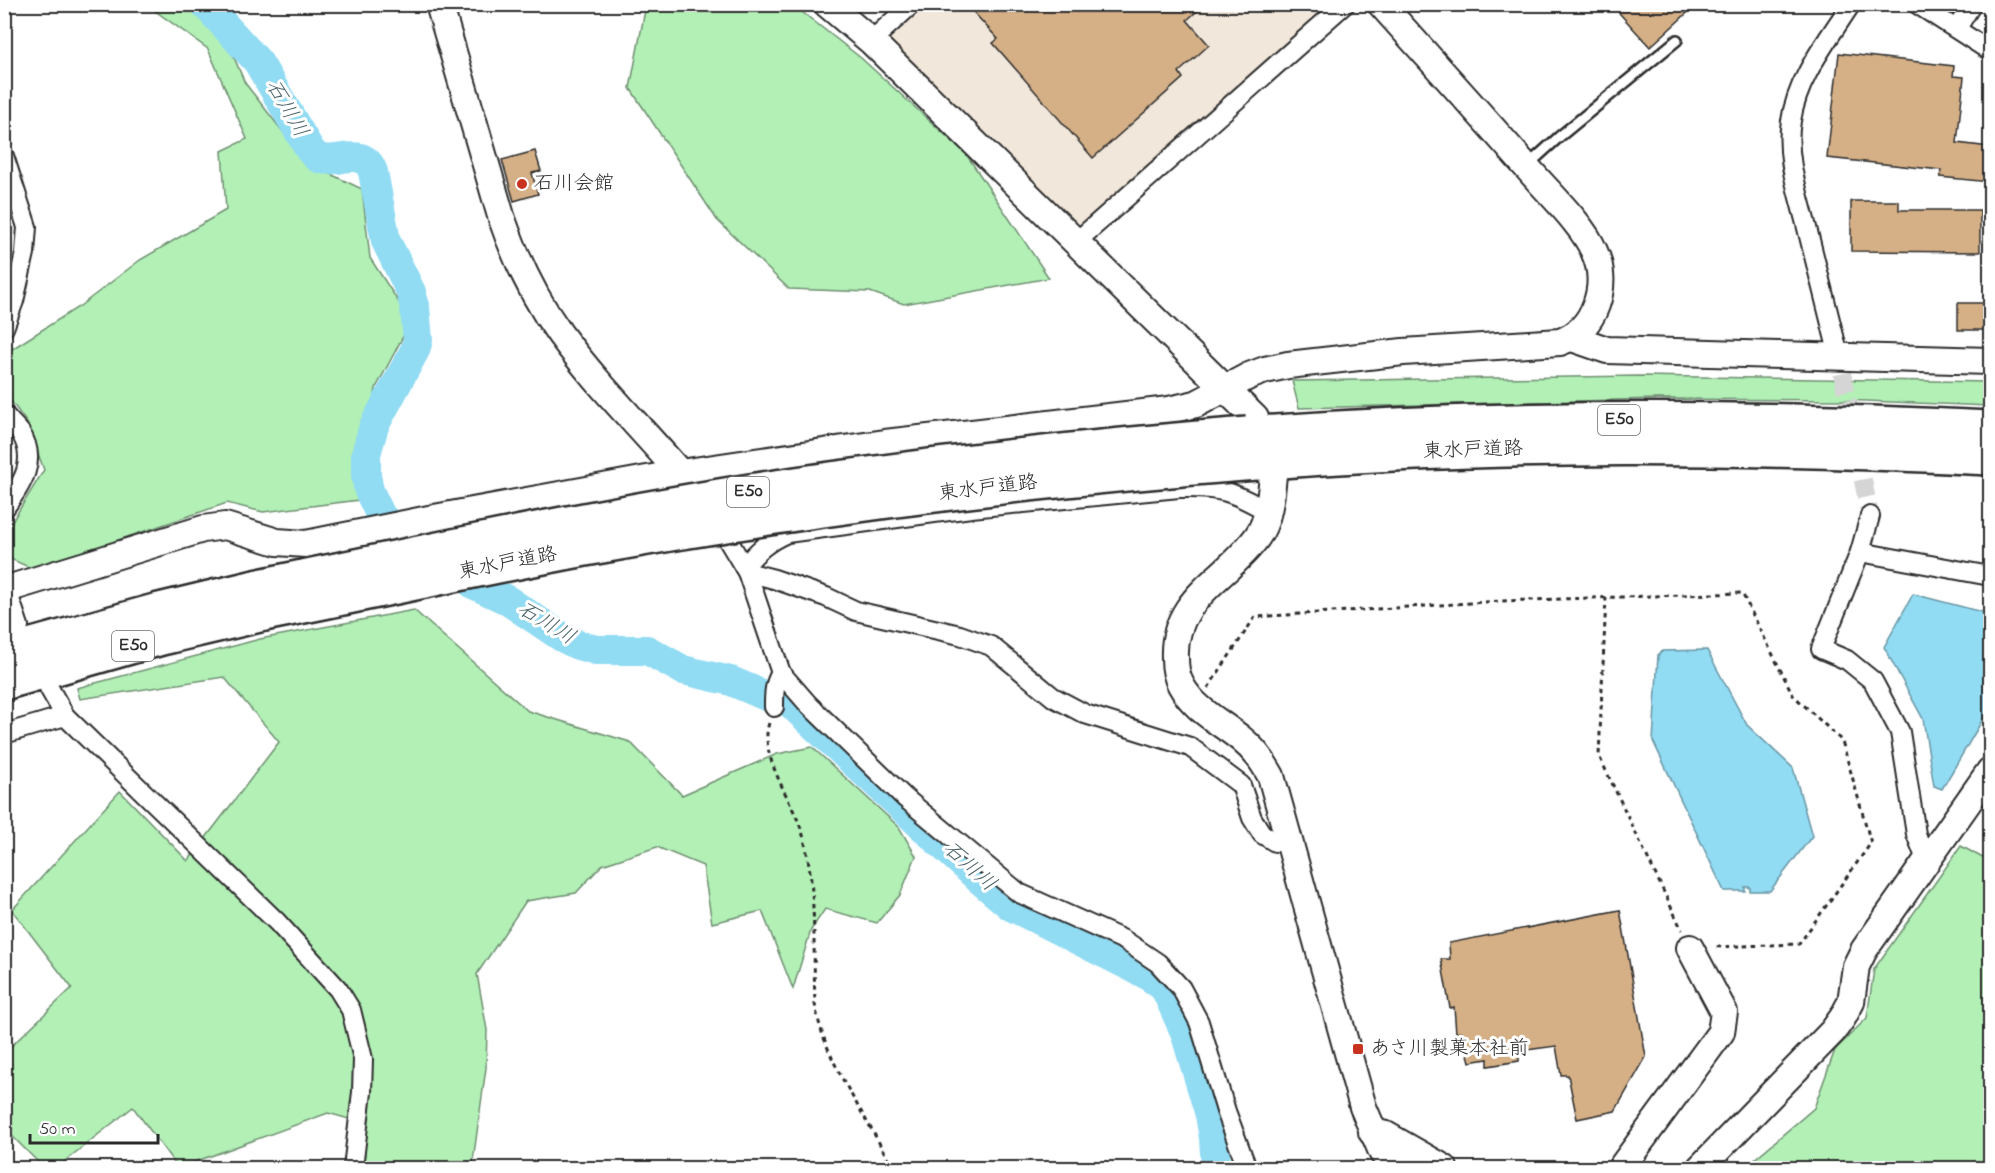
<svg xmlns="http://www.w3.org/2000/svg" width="1995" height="1173" viewBox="0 0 1995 1173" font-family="'Indie Flower','Klee One',sans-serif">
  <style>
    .built { fill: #f2e7db }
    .green { fill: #b2f0b6; stroke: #6e8e70; stroke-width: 1.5 }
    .water { fill: #91dbf3; stroke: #6895a3; stroke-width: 1.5 }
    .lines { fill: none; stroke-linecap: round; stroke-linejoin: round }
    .river { stroke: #91dbf3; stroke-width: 30 }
    .building { fill: #d5b087; stroke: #2b2b2b; stroke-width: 1.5 }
    .street-tunnel { stroke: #d5d5d5; stroke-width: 18; stroke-dasharray: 18 9; stroke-linecap: butt }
    .lane-casing { stroke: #2b2b2b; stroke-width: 14 }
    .street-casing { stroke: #2b2b2b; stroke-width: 22 }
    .secondary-casing { stroke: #2b2b2b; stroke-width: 30 }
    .highway-casing { stroke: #2b2b2b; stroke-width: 38 }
    .path { stroke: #2b2b2b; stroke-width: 3; stroke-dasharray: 4.5 4.5; stroke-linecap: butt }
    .lane { stroke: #fff; stroke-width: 9 }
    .street { stroke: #fff; stroke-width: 18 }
    .secondary { stroke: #fff; stroke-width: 26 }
    .highway { stroke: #fff; stroke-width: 33 }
    .highway-bridge-casing { stroke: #2b2b2b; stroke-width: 38; stroke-linecap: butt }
    .highway-bridge { stroke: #fff; stroke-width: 33 }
    .poi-dot { fill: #c8321e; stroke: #fff; stroke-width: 2 }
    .labels { text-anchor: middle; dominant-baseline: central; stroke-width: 6; stroke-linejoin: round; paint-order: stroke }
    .shield { fill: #fff; stroke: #6b6b6b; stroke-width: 1.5 }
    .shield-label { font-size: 18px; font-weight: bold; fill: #2b2b2b }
    .poi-label { font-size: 20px; fill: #2b2b2b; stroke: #fff; text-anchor: start }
    .street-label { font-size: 20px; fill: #2b2b2b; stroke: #fff }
    .water-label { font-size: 21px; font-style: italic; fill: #4a6067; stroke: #fff }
  </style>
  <rect width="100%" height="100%" fill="#fff"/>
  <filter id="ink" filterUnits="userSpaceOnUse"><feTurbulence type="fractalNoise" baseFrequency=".0167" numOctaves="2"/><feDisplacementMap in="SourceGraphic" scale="12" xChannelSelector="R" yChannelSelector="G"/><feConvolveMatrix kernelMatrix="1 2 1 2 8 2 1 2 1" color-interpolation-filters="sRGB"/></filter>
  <g filter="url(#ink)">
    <path class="built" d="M928,5H1329L1087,223L1071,224L893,53L890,38Z"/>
    <g class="green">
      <path d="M147,5H186L224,34L245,83L287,137L322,170L362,189L370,258L411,321L376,388L359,500L263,512L227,503L33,569L6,557L8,528L44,470L27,423L5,393L4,354L80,306L140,260L226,210L222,151L247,139L208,49Z"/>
      <path d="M646,5H793L861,58L966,154L1049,278L904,304L870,292L789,289L717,220L630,88Z"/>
      <path d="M1641,376L1990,382V406L1841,400L1659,399L1299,408L1292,381Z"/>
      <path d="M414,610L528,711L630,742L682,795L777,754L812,747L899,827L916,856L900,895L877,923L825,909L811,930L793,989L762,911L712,923L703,866L657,847L602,865L576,893L526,901L477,974L487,1030L486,1068L472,1168H362L367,1124L328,1113L178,1168L133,1107L56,1168H44L5,1129V1052L72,988L12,910L120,791L188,861L279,742L224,677L80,699L77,688L260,639Z"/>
      <path d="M1961,846L1990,862V1168H1744L1814,1108L1835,1050L1867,1018L1874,969Z"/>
    </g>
    <g class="water">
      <path d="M1913,594L1990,614V707L1942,789L1934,786L1923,719L1884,647Z"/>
      <path d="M1707,650L1747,725L1793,768L1812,836L1770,891H1750V887H1745V891H1724L1653,741L1658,655L1663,651Z"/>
    </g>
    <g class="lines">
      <path class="river" d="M205,4L258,62L310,150C312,152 314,155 317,157C334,167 363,143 373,172L386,241L411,292L415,308L418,340L415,350L374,426L366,454V475L369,491L382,518L475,585L507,600L562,637L578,645L596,650H647L683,670L731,681L766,696L787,700L978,878L1011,906L1025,913L1146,974L1165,988L1185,1032L1210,1115L1214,1138L1216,1168"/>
    </g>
    <g class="building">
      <path d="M966,4H1205L1187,20L1209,45L1179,72L1183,78L1093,158L993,43L998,39Z"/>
      <path d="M1611,4H1697L1650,47Z"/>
      <path d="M1839,53L1954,66L1953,76L1964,77L1957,143L1990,147V182L1940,177L1941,170L1827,158Z"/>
      <path d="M535,151L541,171L532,173L538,194L514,201L502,160Z"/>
      <path d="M1851,201H1899V210H1980V252L1851,251Z"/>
      <rect x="1958" y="303" width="32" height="27"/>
      <path d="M1620,910L1646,1057L1615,1111L1577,1119L1568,1075H1561L1556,1046L1519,1051V1061L1488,1066V1059L1470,1062L1462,1032L1456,1033L1454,1007L1450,1008L1441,959H1450L1449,943Z"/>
    </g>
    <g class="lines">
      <path class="street-tunnel" d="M1837,347L1870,516"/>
      <g class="lane-casing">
        <path id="lane" d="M1528,165L1559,137L1677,40"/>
      </g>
      <g class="street-casing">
        <g id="street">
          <path d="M1917,4L1990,51"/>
          <path d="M1957,28L1972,4"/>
          <path d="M871,41L912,4"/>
          <path d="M4,156L27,227L25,253L14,301L4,328"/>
          <path d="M1076,242L1345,4"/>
          <path d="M1836,344C1826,304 1816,264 1806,224C1798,192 1785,155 1791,121C1797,78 1828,40 1851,4"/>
          <path d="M4,414C9,421 15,426 20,432C39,461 21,485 4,509"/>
          <path d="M1870,516L1860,552L1821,649L1847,660L1873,681L1900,732L1916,834L1927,862"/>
          <path d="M717,522L747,572L781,673L808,704L905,798L1019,893L1124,940L1158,963L1181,988L1199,1022L1226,1111L1247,1168"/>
          <path d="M1860,552L1990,576"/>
          <path d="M744,567C757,551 768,541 787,533L971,508L1179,488C1221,487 1231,491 1267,511"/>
          <path d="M747,572L774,579L826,597L856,611L960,635L991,646L1053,697L1085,714L1190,747L1241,785L1252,818L1262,834L1275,842H1290"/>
          <path d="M4,581L19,626"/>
          <path d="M49,688L65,716L277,922L338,989L351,1010L363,1059L362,1092L353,1168"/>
          <path d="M774,707C774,694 774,684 781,673"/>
          <path d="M4,734L65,716"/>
        </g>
      </g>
      <g class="secondary-casing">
        <g id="secondary">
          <path d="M439,4L501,216C515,257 534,298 560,334C596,383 640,427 680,473"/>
          <path d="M827,4L871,41L1255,418"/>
          <path d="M1572,338L1607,350L1990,361"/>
          <path d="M1273,475C1271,495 1269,521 1257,537C1226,580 1172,598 1175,658C1175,667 1177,678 1181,685C1198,717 1237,728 1258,756C1263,762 1267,769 1271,776L1363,1107L1382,1152L1394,1168"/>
          <path d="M4,590L203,529L225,526L277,542L306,544L429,519L680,473L885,443L1169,410L1196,404L1249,376L1265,370L1288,365L1403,352L1560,342C1595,330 1610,285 1594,251C1583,225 1550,194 1531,172C1482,116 1431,60 1381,4"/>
          <path d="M1372,1132L1386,1135L1444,1168"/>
          <path d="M1621,1168L1721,1032L1724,1012L1690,948"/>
          <path d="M1700,1168L1833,1031L1843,1017L1851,1002L1856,966L1864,950L1990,771"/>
        </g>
      </g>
      <g class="highway-casing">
        <g id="highway">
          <path d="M1247,434C1494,415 1743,416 1990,428"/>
          <path d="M1256,463C1501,443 1746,446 1990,458"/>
          <path d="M4,653L155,611L255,587"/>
          <path d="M4,683L162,638L264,614"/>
        </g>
      </g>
      <g class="path">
        <path d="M1606,597L1599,756L1682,930"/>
        <path d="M1208,688L1255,617L1501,601L1742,593L1793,695L1842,741L1871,843L1799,944L1713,947"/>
        <path d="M769,723C758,756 794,802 803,835C817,889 813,948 815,1004C825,1065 867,1114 892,1168"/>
      </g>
      <use href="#lane" class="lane"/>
      <use href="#street" class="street"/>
      <use href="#secondary" class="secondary"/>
      <use href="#highway" class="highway"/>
      <g class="highway-bridge-casing">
        <g id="highway-bridge">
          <path d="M255,587C446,547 637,506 830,479C969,460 1108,445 1247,434"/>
          <path d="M264,614C371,593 478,569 585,549C807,508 1031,480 1256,463"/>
        </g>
      </g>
      <use href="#highway-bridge" class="highway-bridge"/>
    </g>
  </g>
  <g class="poi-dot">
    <circle cx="522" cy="184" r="6"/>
    <rect x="1352" y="1043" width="12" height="12" rx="3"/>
  </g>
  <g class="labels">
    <g class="shield">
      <rect x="1598" y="405" width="42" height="30" rx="4.5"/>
      <rect x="727" y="477" width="42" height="30" rx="4.5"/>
      <rect x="112" y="631" width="42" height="30" rx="4.5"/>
    </g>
    <g class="shield-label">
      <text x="1619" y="420">E50</text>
      <text x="748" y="492">E50</text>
      <text x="133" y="646">E50</text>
    </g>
    <g class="poi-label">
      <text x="534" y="184">石川会館</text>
      <text x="1370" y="1049">あさ川製菓本社前</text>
    </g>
    <g class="street-label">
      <text transform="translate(1473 451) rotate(-2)">東水戸道路</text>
      <text transform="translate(988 489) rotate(-7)">東水戸道路</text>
      <text transform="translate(508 564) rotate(-11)">東水戸道路</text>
    </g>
    <g class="water-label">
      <text transform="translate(286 109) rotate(60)">石川川</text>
      <text transform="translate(546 624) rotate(31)">石川川</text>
      <text transform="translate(969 867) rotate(42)">石川川</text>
    </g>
  </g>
  <rect width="1995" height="1173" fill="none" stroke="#fff" stroke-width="24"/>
  <rect x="12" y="12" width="1971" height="1149" fill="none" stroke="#2b2b2b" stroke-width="2" filter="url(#ink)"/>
  <path d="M30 1134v9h128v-9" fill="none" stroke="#2b2b2b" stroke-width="3"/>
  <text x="39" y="1134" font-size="18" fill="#2b2b2b" stroke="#ffffff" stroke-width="4.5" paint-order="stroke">50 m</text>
</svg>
